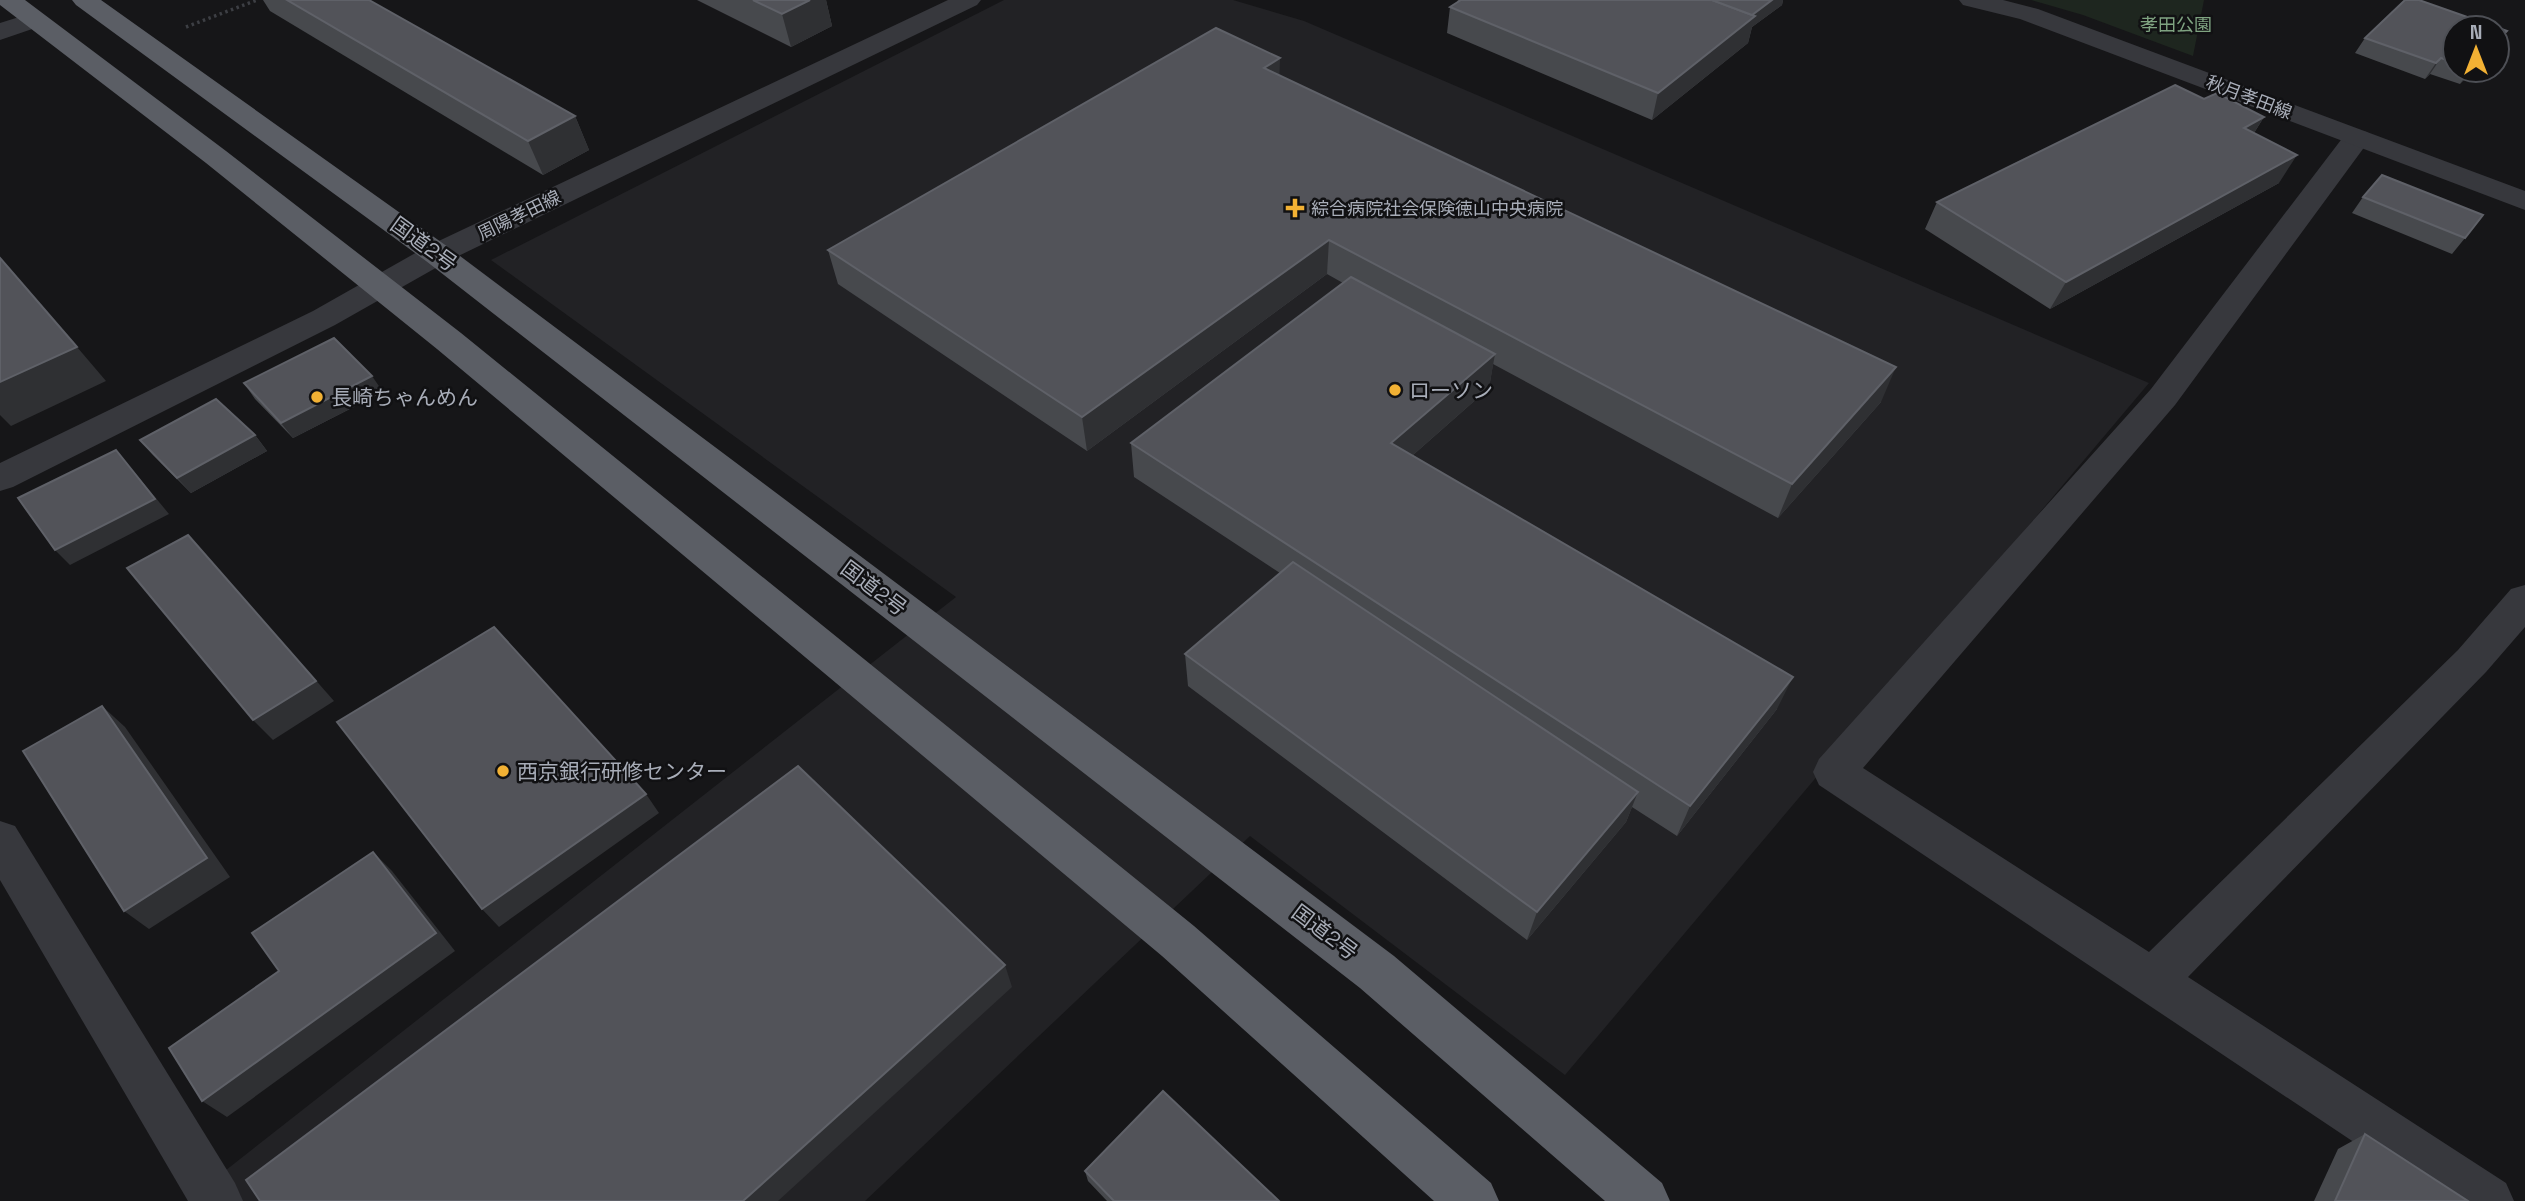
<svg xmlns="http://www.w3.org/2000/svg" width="2525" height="1201" viewBox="0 0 2525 1201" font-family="'Space Grotesk','Noto Sans JP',sans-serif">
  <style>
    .built { fill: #222225 }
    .green { fill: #1e261f }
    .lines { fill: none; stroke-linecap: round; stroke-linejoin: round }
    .path { stroke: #3d3f44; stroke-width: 3.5; stroke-dasharray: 2.5 3.5; stroke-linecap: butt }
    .minor { fill: #37383d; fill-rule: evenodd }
    .tertiary { fill: #37383d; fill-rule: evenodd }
    .trunk { fill: #5b5e65; fill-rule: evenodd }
    .wall { fill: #47494d }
    .shaded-wall { fill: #2f3033 }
    .building { fill: #525359; stroke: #5f6168; stroke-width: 2 }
    .poi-dot { fill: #f2b134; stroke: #111113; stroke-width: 2.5 }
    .labels { text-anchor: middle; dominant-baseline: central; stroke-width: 5; stroke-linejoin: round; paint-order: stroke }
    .far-park-label { font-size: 18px; fill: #7fa381; stroke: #111113 }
    .far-street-label { font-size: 18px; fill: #a8adb8; stroke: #111113 }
    .far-poi-label { font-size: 18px; fill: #a8adb8; stroke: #111113; text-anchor: start }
    .street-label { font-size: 21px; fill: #a8adb8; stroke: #111113 }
    .poi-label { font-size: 21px; fill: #a8adb8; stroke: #111113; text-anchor: start }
  </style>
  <rect width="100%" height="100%" fill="#161618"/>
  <path class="built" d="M1004,0H1233L1304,21L2149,383L1565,1075L1250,836L865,1201H217L207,1185L956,597L491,260Z"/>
  <path class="green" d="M2031,0H2204L2193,56L2083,15Z"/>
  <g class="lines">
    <path class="path" d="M186,27L257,0"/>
    <g class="minor">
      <path d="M2357,130L2367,132L2371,138L2175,405L1863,768L2149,952L2458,650L2511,589L2525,585V627L2486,672L2188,977L2506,1183L2514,1201H2442L1819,785L1813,772L1819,759L2151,389L2347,132Z"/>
      <path d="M0,821L15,826L235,1183L243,1201H188L0,880Z"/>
    </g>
    <g class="tertiary">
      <path d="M948,0H981L977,5L448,261L335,325L13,487L0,491V463L313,311L426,247Z"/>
      <path d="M1959,0H2003L2038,9L2525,191V210L2020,19L1963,5Z"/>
      <path d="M35,12L44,15L48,20L44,25L0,40V23Z"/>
    </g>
    <g class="trunk">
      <path d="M0,0H25L226,151L461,333L1194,926L1491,1183L1499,1201H1434L1162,956L437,349L206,163L0,5Z"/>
      <path d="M72,0H101L448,247L1394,956L1662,1183L1670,1201H1605L1360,988L426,261L76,5Z"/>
    </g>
  </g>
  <g class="wall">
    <path d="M263,0H369L575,116L589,150L543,175L270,11Z"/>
    <path d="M697,0H826L832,26L791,47Z"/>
    <path d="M1458,0H1783L1782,5L1752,27L1748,43L1652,120L1447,33L1450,7L1457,2Z"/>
    <path d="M2405,0H2419L2507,31L2497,45V28H2455V70H2473L2460,84L2430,74L2425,79L2355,53L2365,38Z"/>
    <path d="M1280,76L1881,402L1778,518L1493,364L1489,388L1413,455L1777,709L1677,836L1632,807L1626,822L1527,940L1188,686L1185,654L1280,573L1134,477L1131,443L1343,283L1327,274L1087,451L838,284L828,250Z"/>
    <path d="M2204,99L2264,117L2254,133L2279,183L2050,309L1925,229L1937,202Z"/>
    <path d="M2363,197L2465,238L2452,254L2352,213Z"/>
    <path d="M244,383L383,392L293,438L255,399Z"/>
    <path d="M255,435L267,451L191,493L153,455L140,440Z"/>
    <path d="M2365,1134L2468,1201H2314L2338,1149Z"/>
    <path d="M1085,1171L1279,1201H1107L1088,1181Z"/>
  </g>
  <g class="shaded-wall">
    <path d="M810,0H826L832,26L791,47L782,14Z"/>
    <path d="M1772,0H1783L1782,5L1752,27L1748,43L1652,120L1658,93L1748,18Z"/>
    <path d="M1280,58L1279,91L1264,68Z"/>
    <path d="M2441,58L2430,74L2425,79L2436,63Z"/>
    <path d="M2470,70H2473L2460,84Z"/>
    <path d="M575,116L589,150L543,175L528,141Z"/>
    <path d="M2264,117L2247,144L2244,128Z"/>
    <path d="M2297,155L2279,183L2050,309L2066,282Z"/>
    <path d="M1329,240L1327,274L1087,451L1082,417Z"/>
    <path d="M77,347L106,381L11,426L0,415V382Z"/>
    <path d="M1495,354L1489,388L1388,477L1391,443Z"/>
    <path d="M1896,367L1881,402L1778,518L1792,484Z"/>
    <path d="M372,376L383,392L293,438L281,423Z"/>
    <path d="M255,435L267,451L191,493L177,478Z"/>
    <path d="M116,450L169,514L70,565L55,550Z"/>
    <path d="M188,535L334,701L273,740L253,720Z"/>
    <path d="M1793,677L1777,709L1677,836L1690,806Z"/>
    <path d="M102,706L125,727L230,877L149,929L124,911Z"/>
    <path d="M1638,792L1626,822L1527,940L1537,912Z"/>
    <path d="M646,794L659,813L499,927L482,909Z"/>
    <path d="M373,852L392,871L455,951L227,1117L202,1101Z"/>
    <path d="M1005,965L1012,987L778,1201H743Z"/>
  </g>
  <g class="building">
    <path d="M287,0H369L575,116L528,141Z"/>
    <path d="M753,0H810L782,14Z"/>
    <path d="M1461,0H1712L1755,16L1658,93L1450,7Z"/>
    <path d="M1712,0H1772L1752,15Z"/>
    <path d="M2405,0H2419L2507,31L2497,41V28H2455V63L2441,58L2436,63L2365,38Z"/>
    <path d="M1216,28L1280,58L1264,68L1896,367L1792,484L1329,240L1082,417L828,250Z"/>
    <path d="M2175,85L2204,99L2217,93L2264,117L2244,128L2297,155L2066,282L1937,202Z"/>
    <path d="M2382,175L2483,215L2465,238L2363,197Z"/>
    <path d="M0,258L77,347L0,382Z"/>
    <path d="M1351,277L1495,354L1391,443L1793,677L1690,806L1131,443Z"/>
    <path d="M334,338L372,376L281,423L244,383Z"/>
    <path d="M216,399L255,435L177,478L140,440Z"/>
    <path d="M116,450L155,499L55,550L18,498Z"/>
    <path d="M188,535L316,681L253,720L127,568Z"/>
    <path d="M1293,562L1638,792L1537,912L1185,654Z"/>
    <path d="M494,627L646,794L482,909L337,722Z"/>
    <path d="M102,706L207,858L124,911L23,751Z"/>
    <path d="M798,766L1005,965L743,1201H260L246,1180Z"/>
    <path d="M373,852L436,933L202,1101L169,1048L279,971L252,933Z"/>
    <path d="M1163,1091L1279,1201H1114L1085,1171Z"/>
    <path d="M2365,1134L2468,1201H2335Z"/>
  </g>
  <g class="poi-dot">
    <path d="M1291.5 197.5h7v7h7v7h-7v7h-7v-7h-7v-7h7z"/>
    <circle cx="1395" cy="390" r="7"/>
    <circle cx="317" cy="397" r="7"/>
    <circle cx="503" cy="771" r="7"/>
  </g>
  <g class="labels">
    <g class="far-park-label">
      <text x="2176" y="24">孝田公園</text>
    </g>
    <g class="far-street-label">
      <text transform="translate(2249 97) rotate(21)">秋月孝田線</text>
      <text transform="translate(519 215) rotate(-26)">周陽孝田線</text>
    </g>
    <g class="far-poi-label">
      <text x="1311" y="208">綜合病院社会保険徳山中央病院</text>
    </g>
    <g class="street-label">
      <text transform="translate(424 244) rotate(36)">国道2号</text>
      <text transform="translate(874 588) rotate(37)">国道2号</text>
      <text transform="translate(1325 932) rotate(37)">国道2号</text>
    </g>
    <g class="poi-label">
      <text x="1409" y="390">ローソン</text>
      <text x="331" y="397">長崎ちゃんめん</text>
      <text x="517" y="771">西京銀行研修センター</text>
    </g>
  </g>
  <g transform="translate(2476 49)"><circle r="33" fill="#111113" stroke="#4d4f55" stroke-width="2"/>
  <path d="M0-5L12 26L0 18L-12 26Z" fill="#f2b134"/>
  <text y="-10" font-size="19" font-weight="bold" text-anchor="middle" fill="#a8adb8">N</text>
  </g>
</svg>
